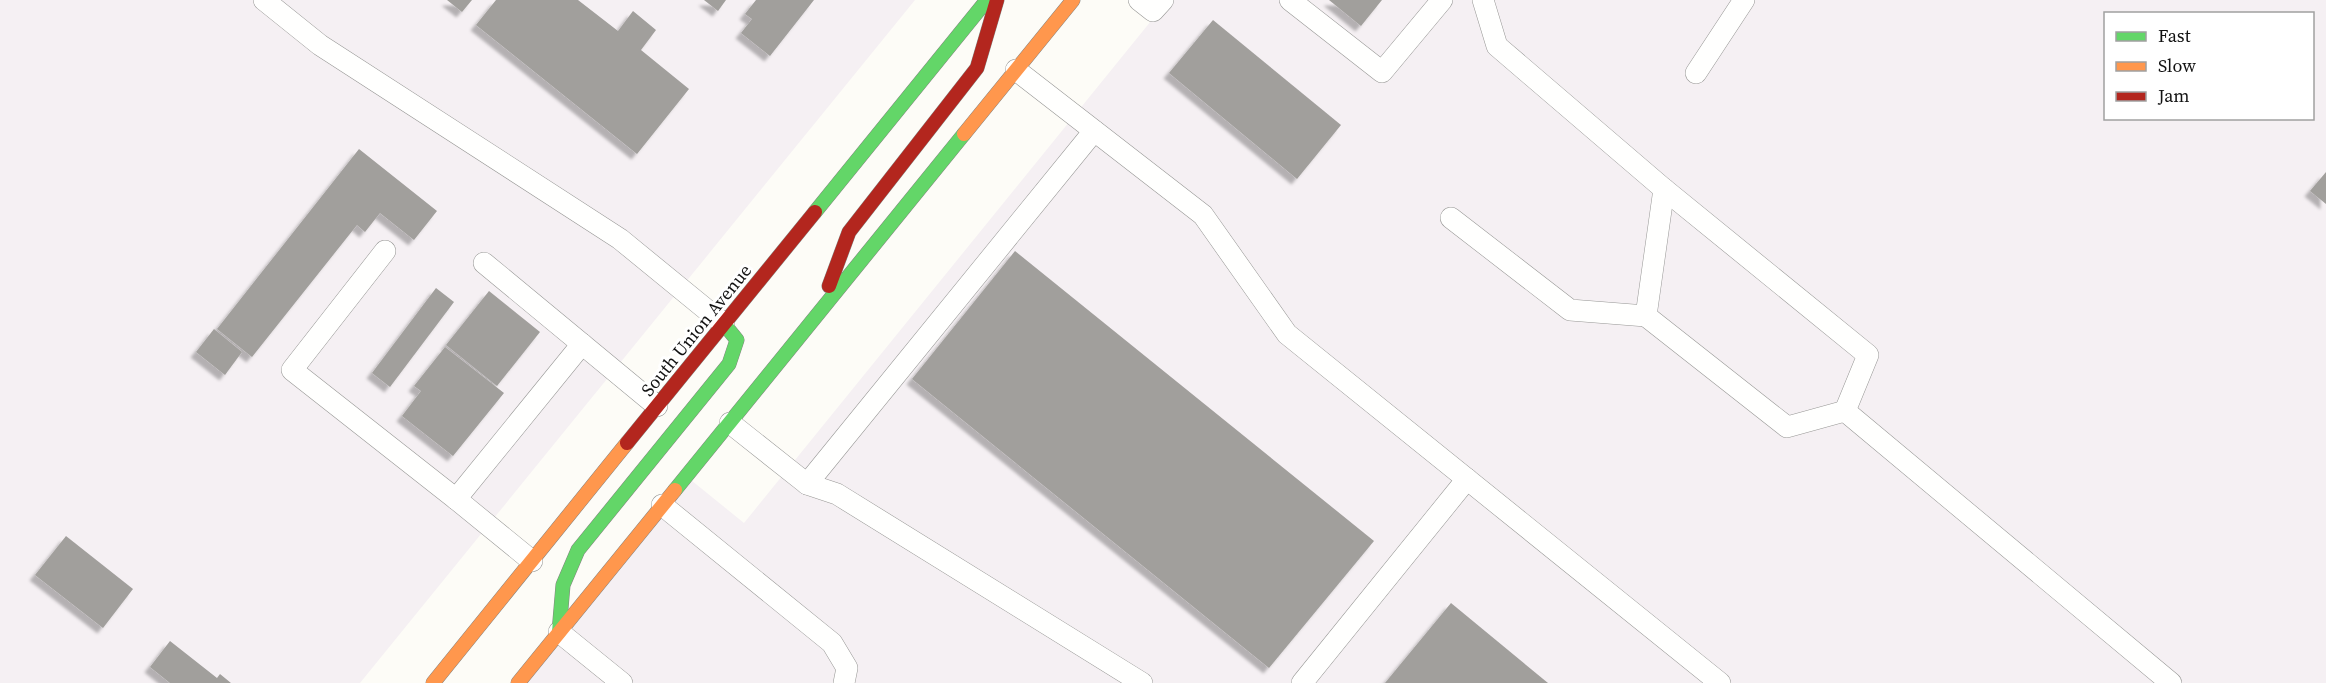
<svg xmlns="http://www.w3.org/2000/svg" width="2326" height="683" viewBox="0 0 2326 683" font-family="'Source Serif 4',serif">
  <style>
    .industrial { fill: #f5f0f3; fill-rule: evenodd }
    .building { fill: #a19f9c; filter: url(#shadow) }
    .lines { fill: none; stroke-linecap: round; stroke-linejoin: round }
    .lane-casing { stroke: #979795; stroke-width: 22 }
    .fast-casing { stroke: #858482; stroke-width: 15 }
    .slow-casing { stroke: #858482; stroke-width: 15 }
    .jam-casing { stroke: #858482; stroke-width: 15 }
    .lane { stroke: #fffffe; stroke-width: 21 }
    .fast { stroke: #63d668; stroke-width: 14 }
    .slow { stroke: #ff974d; stroke-width: 14 }
    .jam { stroke: #b3261e; stroke-width: 14 }
    .labels { text-anchor: middle; dominant-baseline: central; stroke-width: 6; stroke-linejoin: round; paint-order: stroke }
    .street-label { font-size: 18px; fill: #111; stroke: #fff }
  </style>
  <defs>
    <filter id="shadow"><feDropShadow dx="-5.5" dy="5.5" stdDeviation="1.5" flood-color="#0004"/></filter>
  </defs>
  <rect width="100%" height="100%" fill="#fdfcf7"/>
  <g class="industrial">
    <path d="M0,0H915L360,683H0Z"/>
    <path d="M1168,0H2326V683H518L686,476L744,523ZM2106,14H2312V118H2106Z"/>
  </g>
  <g class="building">
    <path d="M447,0H472L462,12Z"/>
    <path d="M496,0H578L618,31L633,11L656,30L641,50L689,89L637,154L476,25Z"/>
    <path d="M704,0H726L718,11Z"/>
    <path d="M756,0H814L770,56L741,33L752,19L745,14Z"/>
    <path d="M1329,0H1382L1361,26Z"/>
    <path d="M1213,20L1341,125L1297,179L1169,73Z"/>
    <path d="M359,149L437,211L414,240L380,213L365,232L357,225L252,357L217,329Z"/>
    <path d="M2326,172V204L2310,191Z"/>
    <path d="M1015,251L1374,541L1269,668L912,379Z"/>
    <path d="M436,288L454,302L390,387L372,373Z"/>
    <path d="M489,291L540,332L497,386L446,345Z"/>
    <path d="M214,329L242,352L225,375L196,352Z"/>
    <path d="M445,347L504,393L453,456L402,416L421,391L414,386Z"/>
    <path d="M66,536L133,589L103,628L35,575Z"/>
    <path d="M1451,603L1548,683H1385Z"/>
    <path d="M170,641L217,678L220,674L231,683H170L150,667Z"/>
  </g>
  <g class="lines">
    <g class="lane-casing">
      <g id="lane">
        <path d="M264,0L320,45L620,239L724,324"/>
        <path d="M1139,0L1153,11L1163,0"/>
        <path d="M1290,0L1382,72L1442,0"/>
        <path d="M1483,0L1497,46L1664,189L1868,355L1845,411L2171,683"/>
        <path d="M1016,70L1203,215L1287,334L1720,683"/>
        <path d="M1696,73L1744,0"/>
        <path d="M1664,189L1646,316L1787,427L1845,411"/>
        <path d="M1451,218L1570,310L1646,316"/>
        <path d="M385,251L292,370L456,499L582,344"/>
        <path d="M484,263L657,406"/>
        <path d="M730,423L807,484L837,494L1142,683"/>
        <path d="M807,484L1094,131"/>
        <path d="M456,499L532,561"/>
        <path d="M662,505L832,643L847,668L844,683"/>
        <path d="M559,632L622,683"/>
        <path d="M1302,683L1467,479"/>
      </g>
    </g>
    <g class="fast-casing">
      <g id="fast">
        <path d="M815,212L987,0"/>
        <path d="M675,490L964,134"/>
        <path d="M559,632L563,585L578,550L729,364L737,340L724,324"/>
      </g>
    </g>
    <g class="slow-casing">
      <g id="slow">
        <path d="M964,134L1073,0"/>
        <path d="M433,683L627,443"/>
        <path d="M518,683L675,490"/>
      </g>
    </g>
    <g class="jam-casing">
      <g id="jam">
        <path d="M829,286L849,232L977,68L997,0"/>
        <path d="M627,443L815,212"/>
      </g>
    </g>
    <use href="#lane" class="lane"/>
    <use href="#fast" class="fast"/>
    <use href="#slow" class="slow"/>
    <use href="#jam" class="jam"/>
  </g>
  <g class="labels">
    <g class="street-label">
      <text transform="translate(696 330) rotate(-51)">South Union Avenue</text>
    </g>
  </g>
  <rect x="2104" y="12" width="210" height="108" fill="#ffffff" stroke="#a0a0a0" stroke-width="1.5"/>
  <rect x="2116" y="32" width="30" height="9" fill="#63d668" stroke="#a0a0a0" stroke-width="1.5"/>
  <text x="2158" y="42" font-size="18" fill="#111111">Fast</text>
  <rect x="2116" y="62" width="30" height="9" fill="#ff974d" stroke="#a0a0a0" stroke-width="1.5"/>
  <text x="2158" y="72" font-size="18" fill="#111111">Slow</text>
  <rect x="2116" y="92" width="30" height="9" fill="#b3261e" stroke="#a0a0a0" stroke-width="1.5"/>
  <text x="2158" y="102" font-size="18" fill="#111111">Jam</text>
</svg>
